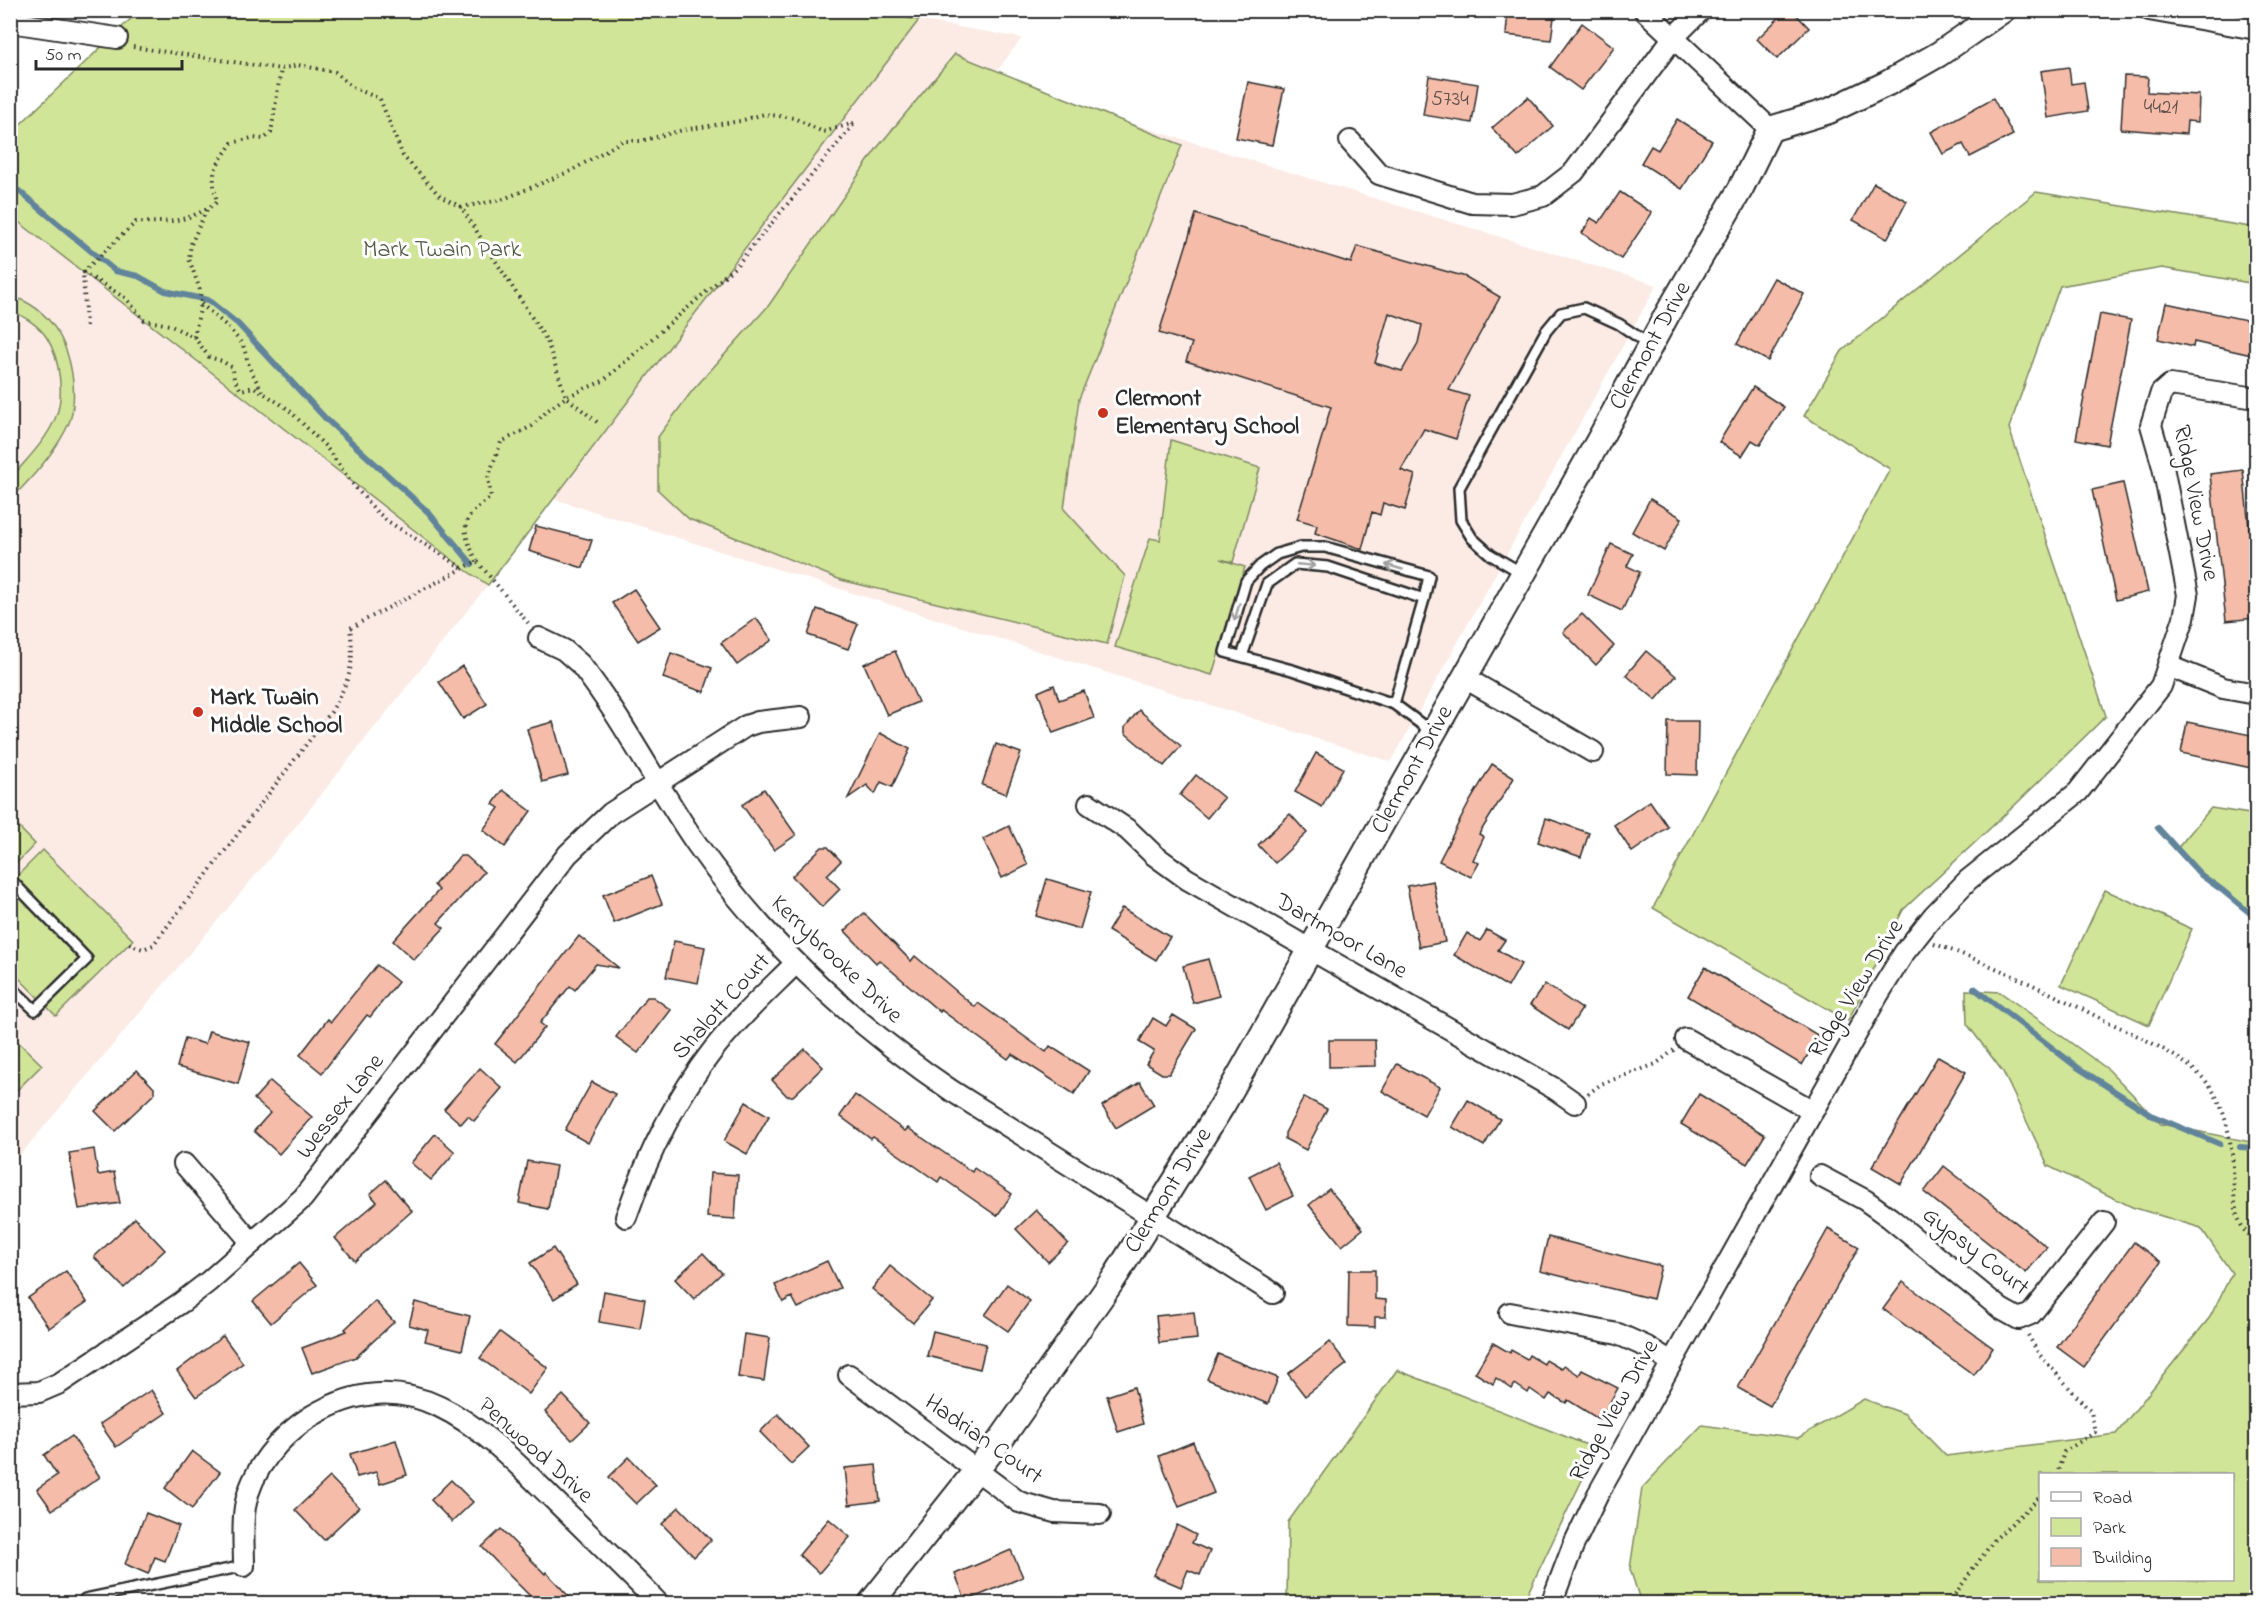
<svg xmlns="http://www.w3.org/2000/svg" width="2267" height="1614" viewBox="0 0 2267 1614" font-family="'Indie Flower',sans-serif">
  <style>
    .built { fill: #fcebe5 }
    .green { fill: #d1e599; stroke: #7e8862; stroke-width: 1.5; fill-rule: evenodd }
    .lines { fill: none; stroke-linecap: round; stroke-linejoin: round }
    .stream { stroke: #62849b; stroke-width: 6 }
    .building { fill: #f4bca9; stroke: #2b2b2b; stroke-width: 1.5; fill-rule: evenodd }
    .service-casing { stroke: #2b2b2b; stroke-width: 14 }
    .minor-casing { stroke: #2b2b2b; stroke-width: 24 }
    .tertiary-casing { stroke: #2b2b2b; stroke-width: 28 }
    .path { stroke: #2b2b2b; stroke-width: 4; stroke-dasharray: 1.5 4.5; stroke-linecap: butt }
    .service { stroke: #fff; stroke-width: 9 }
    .minor { stroke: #fff; stroke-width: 20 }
    .tertiary { stroke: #fff; stroke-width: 24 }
    .oneway { stroke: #a0a0a0 }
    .poi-dot { fill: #c8321e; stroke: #fff; stroke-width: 2 }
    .labels { text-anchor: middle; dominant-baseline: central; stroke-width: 6; stroke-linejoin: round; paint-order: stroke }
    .number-label { font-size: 21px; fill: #5d4f4a }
    .park-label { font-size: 24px; fill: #545a46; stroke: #fff }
    .street-label { font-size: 24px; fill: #2b2b2b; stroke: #fff }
    .poi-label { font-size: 24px; font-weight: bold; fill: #2b2b2b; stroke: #fff; text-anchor: start }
  </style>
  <rect width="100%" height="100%" fill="#fff"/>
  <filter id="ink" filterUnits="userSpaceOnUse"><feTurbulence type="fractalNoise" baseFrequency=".0167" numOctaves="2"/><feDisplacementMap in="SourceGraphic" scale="12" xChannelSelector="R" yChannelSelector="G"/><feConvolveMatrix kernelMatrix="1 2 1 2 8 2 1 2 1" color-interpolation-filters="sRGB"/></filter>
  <g filter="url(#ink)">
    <g class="built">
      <path d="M919,20L1022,38L990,80L1657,285L1391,762L554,499Z"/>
      <path d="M11,215L488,585L285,840L11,1166Z"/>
    </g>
    <g class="green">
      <path d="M857,10L919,20L488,585L464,569L11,216L10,134L139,11Z"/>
      <path d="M955,54L1182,145L1079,399L1064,509L1125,576L1107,644L841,580L689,519L658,490V437L692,391L769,305L877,148Z"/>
      <path d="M2036,192L2256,228V284L2162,268L2060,286L2009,428L2106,716L2015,805L1903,910L1848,1021L1653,908L1890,469L1804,416L1842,351Z"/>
      <path d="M11,296C51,308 69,343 73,382C74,395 74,411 69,423C57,451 32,478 11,499V478C26,460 45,442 55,419C65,397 60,359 47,338C39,325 24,317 11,310Z"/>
      <path d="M1171,440L1260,468L1233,562L1220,559L1245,567L1212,675L1115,647L1150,538L1160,540Z"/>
      <path d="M2211,808L2256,815V920L2176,850Z"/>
      <path d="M11,819L35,844L11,869Z"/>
      <path d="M43,850L133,940L56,1016L11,970V882Z"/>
      <path d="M2105,890L2192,929L2149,1025L2061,985Z"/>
      <path d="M1966,990L2000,992L2109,1070L2161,1124L2256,1143V1603H1641L1630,1569L1642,1488L1702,1425L1798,1438L1864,1399L1905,1414L1946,1456L2116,1434L2210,1317L2232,1273L2201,1228L2132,1207L2048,1166L2003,1072L1967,1024ZM2232,1474V1580H2040V1474Z"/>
      <path d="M10,1034L42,1065L11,1096H10Z"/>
      <path d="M1397,1370L1597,1449L1523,1603H1287L1288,1522Z"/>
    </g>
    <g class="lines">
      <g class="stream">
        <path d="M19,191L115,271L138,276L165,291L208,300L238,324L326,419L428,512L472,564"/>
        <path d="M2158,828L2201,875L2222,890L2256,918"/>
        <path d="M1974,988L2077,1067L2153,1116L2220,1144"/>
        <path d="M2240,1147L2256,1148"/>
      </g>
    </g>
    <g class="building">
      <path d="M1508,10H1555L1551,40L1506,35Z"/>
      <path d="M1787,10H1792L1809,28L1777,59L1757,39Z"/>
      <path d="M1582,23L1614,47L1581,90L1550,67Z"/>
      <path d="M2069,67L2071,84L2084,82L2088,111L2048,118L2041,71Z"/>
      <path d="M1429,76L1478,84L1472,123L1423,115Z"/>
      <path d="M2124,76L2148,77L2147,92L2199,95L2198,122L2187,121L2186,134L2121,129Z"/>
      <path d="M1248,82L1284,89L1272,145L1236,138Z"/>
      <path d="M1528,97L1553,126L1518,157L1492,128Z"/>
      <path d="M1993,98L2013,135L1970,157L1963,144L1943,154L1931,132Z"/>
      <path d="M1677,119L1712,141L1682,189L1641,163L1651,146L1658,150Z"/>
      <path d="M1874,183L1907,201L1887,239L1853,220Z"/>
      <path d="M1620,192L1652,213L1621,259L1582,233L1591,218L1599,223Z"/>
      <path d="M1196,214L1351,263L1357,246L1466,277L1500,297L1449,390L1469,396L1456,439L1424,429L1401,470L1415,475L1405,510L1383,503L1380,515L1372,512L1362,549L1315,533L1317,525L1297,519L1331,407L1186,361L1192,343L1159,333ZM1389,313L1422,325L1418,343L1402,371L1375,363Z"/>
      <path d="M1774,278L1804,294L1768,361L1737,344Z"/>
      <path d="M2166,303L2256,322V356L2194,342L2193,347L2158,339Z"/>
      <path d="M2100,314L2131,320L2107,445L2076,439Z"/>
      <path d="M1753,387L1784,407L1760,445L1752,440L1742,456L1719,442Z"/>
      <path d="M2243,470L2256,593V618L2226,621L2210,474Z"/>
      <path d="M2123,483L2148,592L2116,600L2092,490Z"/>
      <path d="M1650,499L1682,518L1664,551L1632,532Z"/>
      <path d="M536,526L592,540L583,568L529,551Z"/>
      <path d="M1611,544L1633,554L1627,566L1640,572L1622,611L1588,595Z"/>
      <path d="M634,589L660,627L638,641L612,603Z"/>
      <path d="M817,609L858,624L848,649L808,635Z"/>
      <path d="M1582,614L1614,646L1596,665L1563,632Z"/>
      <path d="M756,618L772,640L737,665L721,643Z"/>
      <path d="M895,651L918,702L887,715L864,664Z"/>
      <path d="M1646,651L1676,676L1656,700L1626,675Z"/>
      <path d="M671,653L712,668L704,692L663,678Z"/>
      <path d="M462,666L487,704L463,719L439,682Z"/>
      <path d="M1054,685L1059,700L1084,691L1094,718L1053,733L1038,692Z"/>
      <path d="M1139,710L1181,746L1164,766L1125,733V727Z"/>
      <path d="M1668,721H1698L1697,775L1667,774Z"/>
      <path d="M553,722L568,775L542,782L527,729Z"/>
      <path d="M2187,722L2256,736V769L2181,753Z"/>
      <path d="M880,733L910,749L892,787L881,782L875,794L867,785L848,798Z"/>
      <path d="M996,744L1021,753L1006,794L982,785Z"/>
      <path d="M1316,753L1343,768L1322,807L1295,792Z"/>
      <path d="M1492,764L1514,778L1479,834L1484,837L1473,860L1479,863L1471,877L1439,861L1470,801Z"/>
      <path d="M1196,775L1224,798L1207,818L1180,795Z"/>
      <path d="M764,789L796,835L774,850L742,805Z"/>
      <path d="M503,790L531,811L505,847L483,830L499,808L493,804Z"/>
      <path d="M1650,801L1668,827L1632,852L1614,825Z"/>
      <path d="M1290,814L1307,833L1275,863L1258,845Z"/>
      <path d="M1546,818L1589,833L1581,857L1538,842Z"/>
      <path d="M1009,826L1028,865L1002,878L983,839Z"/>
      <path d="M822,847H828L841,861L827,875L840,889L822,907L792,876Z"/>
      <path d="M460,856H466L484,872L438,923L444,928L414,960L393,941L439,890L434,885Z"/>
      <path d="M651,876L662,904L614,923L603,895Z"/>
      <path d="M1047,879L1091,892L1080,929L1036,916Z"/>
      <path d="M1433,881L1445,942L1419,947L1407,886Z"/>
      <path d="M1122,908L1170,937L1156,960L1108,931Z"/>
      <path d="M864,913L911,961L915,956L975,1007L978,1003L1046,1052L1050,1046L1089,1071L1074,1094L1012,1054L1008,1059L941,1010L940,1012L879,960L876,963L845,931Z"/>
      <path d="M1487,930L1505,940L1498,950L1521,964L1508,987L1454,955L1467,933L1480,941Z"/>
      <path d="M579,936L619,968L596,964L575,990L570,986L540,1023L545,1027L517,1062L495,1044Z"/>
      <path d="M674,941L705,947L698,983L666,977Z"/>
      <path d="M1208,959L1219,996L1193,1003L1183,966Z"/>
      <path d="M377,965L398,982L370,1017L367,1015L322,1073L300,1055L328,1019L331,1022Z"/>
      <path d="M1705,967L1819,1036L1802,1065L1688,996Z"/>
      <path d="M1545,984L1582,1009L1568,1030L1530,1005Z"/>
      <path d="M647,997H653L671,1010L638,1053L616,1037Z"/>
      <path d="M1173,1015L1196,1029L1169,1074H1162L1146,1064L1154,1051L1139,1042L1153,1018L1166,1026Z"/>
      <path d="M209,1031L250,1042L238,1084L177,1067L185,1038L205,1044Z"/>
      <path d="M1329,1040H1375L1376,1066L1329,1067Z"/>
      <path d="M805,1049L823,1067L793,1096H787L772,1080Z"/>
      <path d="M1938,1056L1966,1072L1901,1184L1872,1167Z"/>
      <path d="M1397,1064L1440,1087L1424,1115L1382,1091Z"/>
      <path d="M480,1068L502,1088L474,1121L468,1116L461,1124L444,1109Z"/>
      <path d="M137,1070L154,1088V1094L115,1131L95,1111Z"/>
      <path d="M270,1081L312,1117L279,1154L254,1131L270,1113L254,1099Z"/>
      <path d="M592,1082L615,1094L588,1143L565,1130Z"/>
      <path d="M1140,1082L1154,1105L1116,1128L1102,1106Z"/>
      <path d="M1699,1094L1765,1135L1747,1164L1681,1124Z"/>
      <path d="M855,1095L905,1131L908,1128L972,1172L974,1168L1012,1194L997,1216L941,1177L938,1182L873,1137L871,1139L840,1116Z"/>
      <path d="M1304,1097L1327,1109L1306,1150L1285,1139V1133Z"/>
      <path d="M1468,1100L1500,1119L1484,1146L1452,1127Z"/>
      <path d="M746,1102L769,1116L747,1154L724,1141Z"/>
      <path d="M435,1134L455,1152L431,1180L411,1163Z"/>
      <path d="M94,1149L98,1175L114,1172L120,1203L79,1209L69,1153Z"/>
      <path d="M527,1161L556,1166L548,1209L519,1203Z"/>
      <path d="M1276,1162L1293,1196L1266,1210L1249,1176Z"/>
      <path d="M1944,1166L2047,1247L2026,1273L1924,1192Z"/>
      <path d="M710,1173L738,1175L735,1219L707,1217Z"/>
      <path d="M386,1180L412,1211L355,1261L335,1238L377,1202L370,1194Z"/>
      <path d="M1329,1189L1363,1229L1342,1246L1309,1205Z"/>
      <path d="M1036,1210L1068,1243L1048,1262L1016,1229Z"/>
      <path d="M135,1218L165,1250L124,1288L94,1257Z"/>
      <path d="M1828,1229L1859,1247L1770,1406L1738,1388Z"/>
      <path d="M1548,1237L1661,1266L1653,1299L1540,1271Z"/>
      <path d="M2134,1242L2161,1262L2084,1367L2057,1347Z"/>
      <path d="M553,1248L577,1284L554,1299L530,1263Z"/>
      <path d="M703,1253L722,1273L694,1299L675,1279Z"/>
      <path d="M827,1261L840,1288L798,1308L792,1297L783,1302L775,1285Z"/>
      <path d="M299,1263L317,1285L271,1323L253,1301Z"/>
      <path d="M890,1266L932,1300L913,1323L872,1289Z"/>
      <path d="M1349,1270H1375V1299L1386,1300V1317H1375V1327L1348,1326Z"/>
      <path d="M66,1271L87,1302L49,1328L28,1298Z"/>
      <path d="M1903,1282L1993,1348L1974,1375L1883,1309Z"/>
      <path d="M1007,1284L1030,1301L1008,1331L985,1315Z"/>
      <path d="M604,1291L645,1299L640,1329L599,1322Z"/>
      <path d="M375,1301L394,1322L356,1357L312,1373L302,1348L347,1331L345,1329Z"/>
      <path d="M415,1302L470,1316L462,1350L425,1341L428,1330L409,1325Z"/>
      <path d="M1194,1312L1197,1339L1159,1343L1156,1316Z"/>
      <path d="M933,1331L986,1344L980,1369L927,1356Z"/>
      <path d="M500,1332L548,1368L529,1394L480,1358Z"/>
      <path d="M744,1334L770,1338L764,1381L738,1377Z"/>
      <path d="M223,1336L243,1363L196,1397L177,1371Z"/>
      <path d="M1330,1342L1347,1364L1305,1396L1288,1374Z"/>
      <path d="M1493,1343L1510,1353L1511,1350L1527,1359L1529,1355L1544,1364L1546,1360L1561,1369L1564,1365L1579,1375L1582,1370L1618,1388L1600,1420L1568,1400L1566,1403L1550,1394L1546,1400L1530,1389L1528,1393L1515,1384L1512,1389L1496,1378L1493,1384L1475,1373Z"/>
      <path d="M1218,1354L1278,1378L1268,1404L1207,1379Z"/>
      <path d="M1134,1387L1143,1424L1118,1432L1107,1396Z"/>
      <path d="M151,1390L166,1413L116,1447L100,1424Z"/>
      <path d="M563,1395L590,1423L572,1440L545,1412Z"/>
      <path d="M778,1414L809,1447L791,1464L760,1432Z"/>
      <path d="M72,1436L100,1477L52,1510L37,1489L57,1475L44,1455Z"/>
      <path d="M396,1440L407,1475L380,1484L376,1472L357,1477L350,1454Z"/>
      <path d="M1193,1442L1214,1493L1179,1507L1159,1456Z"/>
      <path d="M192,1451L220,1472L192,1509L165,1488Z"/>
      <path d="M629,1457L656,1485L636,1504L609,1477Z"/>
      <path d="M876,1465L880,1501L849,1505L845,1468Z"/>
      <path d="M330,1477L359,1507L324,1540L295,1510Z"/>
      <path d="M451,1480L473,1502L452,1522L431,1500Z"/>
      <path d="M679,1507L711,1540L694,1557L662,1524Z"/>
      <path d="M146,1513L179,1526L165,1561L155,1557L148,1574L125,1564Z"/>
      <path d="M829,1519L850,1537L819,1573L799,1555Z"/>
      <path d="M1177,1525L1196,1535L1192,1543L1210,1551L1200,1575L1188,1570L1181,1587L1153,1575Z"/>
      <path d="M501,1529L545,1574L546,1572L576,1604H538L509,1575L482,1547Z"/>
      <path d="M1011,1550L1023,1577L966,1601L955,1574Z"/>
    </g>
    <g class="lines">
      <g class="service-casing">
        <g id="service">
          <path d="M1522,573L1491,555L1472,538L1461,520L1459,488L1546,331L1561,313L1584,308L1619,324L1650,345"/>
          <path d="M1242,656L1267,584L1295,564L1328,567L1424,599"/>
          <path d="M1394,704L1292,670L1225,652L1246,581L1260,566L1277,554L1301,547H1325L1429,576L1424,599L1394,704L1432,732"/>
          <path d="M10,879L87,959L35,1010L10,986"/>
          <path d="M85,1599L244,1566"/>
        </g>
      </g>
      <g class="minor-casing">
        <g id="minor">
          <path d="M1644,10L1770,129"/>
          <path d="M2149,10L2256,29"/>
          <path d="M10,22L117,38"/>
          <path d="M1350,141L1379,174L1472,203L1512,204L1543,196L1574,172L1673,38L1701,10"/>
          <path d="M539,638L564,650L580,664C624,720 656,785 696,843C765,942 852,1023 952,1091L1273,1293"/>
          <path d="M2168,666L2223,688L2256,694"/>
          <path d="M1465,678L1593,752"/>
          <path d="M1089,804L1128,830L1154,855L1187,879L1555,1089L1575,1103"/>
          <path d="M1686,1039L1813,1111"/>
          <path d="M184,1164L252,1243"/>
          <path d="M1820,1176L1865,1200L1890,1218L2001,1309L2019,1319L2031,1314L2104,1222"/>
          <path d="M626,1217C647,1157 674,1100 713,1050C738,1018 768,991 796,963"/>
          <path d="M1510,1313L1618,1334L1647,1347L1672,1362"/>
          <path d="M849,1375L1019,1502L1054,1512L1100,1514"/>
          <path d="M10,1393L39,1392L60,1383L182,1302L208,1282L303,1198L568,854L611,813L746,726L758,722L801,717"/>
          <path d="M244,1566C244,1547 242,1525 245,1507C251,1470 280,1436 310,1417C412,1354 484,1431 552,1498C588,1533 624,1568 659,1604"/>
          <path d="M1551,1604L1573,1546L1598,1494L1878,995L1904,953L1934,915L1968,880L2078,792L2161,686L2184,618L2188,595L2163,467L2151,425L2161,393L2170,385L2256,398"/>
        </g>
      </g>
      <g class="tertiary-casing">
        <path id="tertiary" d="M870,1604L1002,1438L1113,1280L1222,1106L1599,440L1669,311L1741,188L1770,129L1829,111L1888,83L1939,54L2003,10"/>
      </g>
      <g class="path">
        <path d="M133,47L281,69L298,65L335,72L352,87L380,99L403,156L440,196L461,207L547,341L566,397L603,381L736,266L855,123"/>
        <path d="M461,207L501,200L571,171L622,141H641L683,130L740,121L764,114L794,118L823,132L854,123"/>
        <path d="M83,272L127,299L144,320L169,325L194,337L209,357L222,361L233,368L234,379L241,390L254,387L288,409L326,447L355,487L376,511L389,522L464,569"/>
        <path d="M201,304L228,327L243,345L250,369L262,391"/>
        <path d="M86,326L83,272L136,222C169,223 189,222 217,202C210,170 214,169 232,143L252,138L264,139L271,133L281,69"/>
        <path d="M194,337L201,304L200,290L189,259L191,244L207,209"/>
        <path d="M477,561C460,528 460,520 491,497L488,478L501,442L532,426L548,410L566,397L597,422"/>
        <path d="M129,944L143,949L153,945L331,712C350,679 355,666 350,628L477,561L528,623"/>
        <path d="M1934,944C1993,964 2048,992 2104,1020C2136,1035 2192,1059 2211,1088C2223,1106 2228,1126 2231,1148C2237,1177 2226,1223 2256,1241"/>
        <path d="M1588,1094L1601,1084L1656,1064L1674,1050"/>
        <path d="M2028,1335L2039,1354L2091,1412L2095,1432L2064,1452L2057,1474"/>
        <path d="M1948,1604L1994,1540L2040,1497"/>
      </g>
      <use href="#service" class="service"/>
      <use href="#minor" class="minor"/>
      <use href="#tertiary" class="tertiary"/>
    </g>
    <defs><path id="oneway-shaft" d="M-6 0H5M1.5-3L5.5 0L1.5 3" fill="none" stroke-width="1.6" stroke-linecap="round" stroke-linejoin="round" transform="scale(1.5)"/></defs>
    <g class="oneway">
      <use href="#oneway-shaft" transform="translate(1306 565) rotate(5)"/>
      <use href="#oneway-shaft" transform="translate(1394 567) rotate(-164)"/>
      <use href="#oneway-shaft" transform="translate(1237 612) rotate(106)"/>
    </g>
  </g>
  <g class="poi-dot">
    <circle cx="1103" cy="413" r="6"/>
    <circle cx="198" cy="712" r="6"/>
  </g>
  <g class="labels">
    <g class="number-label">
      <text x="1450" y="100">5734</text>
      <text x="2161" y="108">4421</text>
    </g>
    <g class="park-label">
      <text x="442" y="250">Mark Twain Park</text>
    </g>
    <g class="street-label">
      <text transform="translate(1651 346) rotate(-61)">Clermont Drive</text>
      <text transform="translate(2195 503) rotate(79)">Ridge View Drive</text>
      <text transform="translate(1413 770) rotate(-61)">Clermont Drive</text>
      <text transform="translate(1341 937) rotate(30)">Dartmoor Lane</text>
      <text transform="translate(836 960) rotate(44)">Kerrybrooke Drive</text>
      <text transform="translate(1857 989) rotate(-58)">Ridge View Drive</text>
      <text transform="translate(722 1007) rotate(-48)">Shalott Court</text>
      <text transform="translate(341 1107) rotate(-52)">Wessex Lane</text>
      <text transform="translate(1169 1191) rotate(-58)">Clermont Drive</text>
      <text transform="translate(1975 1252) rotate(38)">Gypsy Court</text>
      <text transform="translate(1615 1411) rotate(-61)">Ridge View Drive</text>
      <text transform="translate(983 1440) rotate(35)">Hadrian Court</text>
      <text transform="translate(535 1451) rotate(42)">Penwood Drive</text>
    </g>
    <g class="poi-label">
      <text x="1115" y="399">Clermont<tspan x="1115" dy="28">Elementary School</tspan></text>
      <text x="210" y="698">Mark Twain<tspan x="210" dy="28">Middle School</tspan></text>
    </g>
  </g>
  <rect width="2267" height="1614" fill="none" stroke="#fff" stroke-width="36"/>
  <rect x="18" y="18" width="2231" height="1578" fill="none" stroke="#2b2b2b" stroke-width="2" filter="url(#ink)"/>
  <rect x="2039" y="1473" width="195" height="108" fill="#ffffff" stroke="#aaaaaa" stroke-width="1.5"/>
  <rect x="2051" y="1492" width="30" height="9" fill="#ffffff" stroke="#aaaaaa" stroke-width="1.5"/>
  <text x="2093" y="1503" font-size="18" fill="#2b2b2b">Road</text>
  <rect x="2051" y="1518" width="30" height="18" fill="#d1e599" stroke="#aaaaaa" stroke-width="1.5"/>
  <text x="2093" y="1533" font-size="18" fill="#2b2b2b">Park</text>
  <rect x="2051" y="1548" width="30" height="18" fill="#f4bca9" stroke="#aaaaaa" stroke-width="1.5"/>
  <text x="2093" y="1563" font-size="18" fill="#2b2b2b">Building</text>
  <path d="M36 60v9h146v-9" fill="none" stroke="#2b2b2b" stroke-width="3"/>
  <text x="45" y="60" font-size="18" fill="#2b2b2b" stroke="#ffffff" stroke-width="4.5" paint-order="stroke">50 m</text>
</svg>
